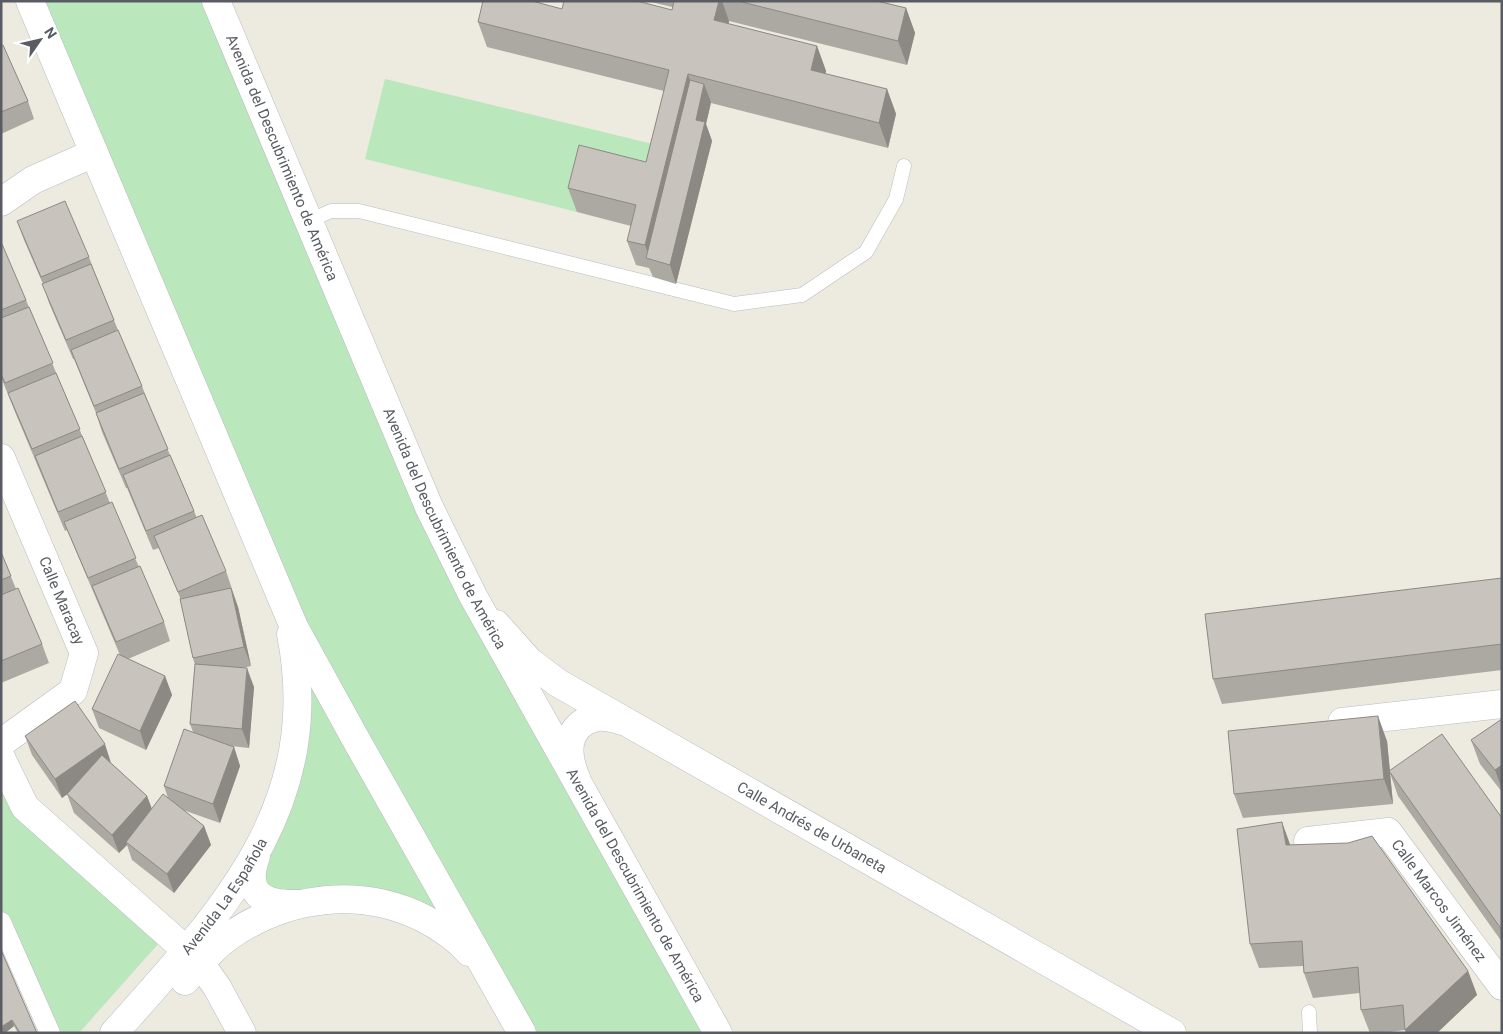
<svg xmlns="http://www.w3.org/2000/svg" width="1503" height="1034" viewBox="0 0 1503 1034" font-family="Roboto,sans-serif">
  <style>
    .green { fill: #bae7bb }
    .lines { fill: none; stroke-linecap: round; stroke-linejoin: round }
    .service-casing { stroke: #b8bbc1; stroke-width: 15 }
    .pedestrian-casing { stroke: #b8bbc1; stroke-width: 21 }
    .minor-casing { stroke: #b8bbc1; stroke-width: 29 }
    .tertiary-casing { stroke: #b8bbc1; stroke-width: 29 }
    .service { stroke: #fff; stroke-width: 14 }
    .pedestrian { stroke: #fff; stroke-width: 20 }
    .minor { stroke: #fff; stroke-width: 28 }
    .tertiary { stroke: #fff; stroke-width: 28 }
    .wall { fill: #aca9a3 }
    .shaded-wall { fill: #8c8984 }
    .building { fill: #c8c4bd; stroke: #8c8984 }
    .labels { text-anchor: middle; dominant-baseline: central; stroke-width: 4; stroke-linejoin: round; paint-order: stroke }
    .street-label { font-size: 15px; fill: #595d63; stroke: #fff }
  </style>
  <rect width="100%" height="100%" fill="#edebe0"/>
  <g class="green">
    <path d="M30,1H216L429,507L718,1033H522L496,986L433,923L262,898L266,836L296,669Z"/>
    <path d="M385,79L665,147L655,187L588,170L577,212L365,159Z"/>
    <path d="M1,761L25,807L167,934L79,1033H50L1,922Z"/>
  </g>
  <g class="lines">
    <g class="service-casing">
      <g id="service">
        <path d="M309,221L331,211H359L734,304L802,295L866,252L896,199L904,166"/>
        <path d="M1309,1012L1310,1033"/>
      </g>
    </g>
    <g class="pedestrian-casing">
      <path id="pedestrian" d="M1,922L50,1033"/>
    </g>
    <g class="minor-casing">
      <g id="minor">
        <path d="M1,202L33,180L94,153"/>
        <path id="s1" d="M1,458L84,653L73,691L1,743"/>
        <path id="s2" d="M496,624L529,661L558,683L1172,1033"/>
        <path d="M1342,722L1502,704"/>
        <path d="M1,758L25,807L187,951"/>
        <path d="M576,778C568,759 564,735 584,722C590,719 596,716 603,717C609,717 616,719 622,721"/>
        <path id="s3" d="M1308,841L1388,832L1502,986"/>
        <path d="M200,963L217,987L242,1033"/>
      </g>
    </g>
    <g class="tertiary-casing">
      <g id="tertiary">
        <path d="M30,1L294,627L354,736L522,1033"/>
        <path id="s4" d="M216,1L429,507L473,596L718,1033"/>
        <path d="M256,856C243,893 262,905 297,904"/>
        <path d="M185,981C199,965 213,947 231,935C288,896 360,887 423,918C440,927 456,937 469,952"/>
        <path id="s5" d="M114,1033C220,914 325,808 291,634"/>
      </g>
    </g>
    <use href="#service" class="service"/>
    <use href="#pedestrian" class="pedestrian"/>
    <use href="#minor" class="minor"/>
    <use href="#tertiary" class="tertiary"/>
  </g>
  <g class="wall">
    <path d="M647,1H877L906,8L915,33L907,65L729,21V24L817,46L826,71L825,74L887,89L896,114L888,148L711,103L706,124L712,141L676,284L653,277L649,268L636,265L627,241L631,226L577,212L568,188L646,162L664,91L487,47L478,22L562,9L672,10V7Z"/>
    <path d="M1,43L28,101L34,119L1,134Z"/>
    <path d="M17,221L89,257L96,276L118,330L142,386L149,405L170,455L197,518L226,571L238,607L251,666L243,668L254,687L249,748L231,746L234,747L240,766L220,823L183,810L204,826L211,845L174,893L132,860L127,845L119,853L74,813L67,794L62,798L32,755L25,736L111,763L147,796L152,809L168,798L164,786L193,732L190,724L195,665L193,658L181,600L159,548L153,550L127,488H126L102,432L96,413L74,359H73L49,303L43,284L24,240Z"/>
    <path d="M1,244L26,300L110,503L164,622L170,641L128,659L165,676L172,695L146,750L99,728L92,709L120,655L67,530L65,531L15,412L1,377Z"/>
    <path d="M1,552L16,589L42,644L49,663L1,683Z"/>
    <path d="M1502,578V670L1222,704L1213,679Z"/>
    <path d="M1502,719V792L1480,764L1471,740Z"/>
    <path d="M1387,741L1390,771L1502,818V942L1398,796L1390,773L1393,804L1243,818L1234,794Z"/>
    <path d="M1291,845L1468,971L1477,995L1437,1033H1406L1405,1030L1382,1033H1370L1361,1010L1360,993L1313,998L1304,973L1303,966L1259,968L1250,944Z"/>
    <path d="M1,950L37,1033H18L14,1026L5,1033H1Z"/>
  </g>
  <g class="shaded-wall">
    <path d="M719,1H722L729,21L723,45L714,20Z"/>
    <path d="M906,8L915,33L907,65L898,41Z"/>
    <path d="M817,46L826,71L820,95L811,70Z"/>
    <path d="M688,74L696,99L650,260L645,245Z"/>
    <path d="M704,84L711,102L706,124L712,141L676,284L670,265L696,120Z"/>
    <path d="M887,89L896,114L888,148L879,123Z"/>
    <path d="M231,588L238,607L251,666L244,647Z"/>
    <path d="M247,668L254,687L249,748L242,729Z"/>
    <path d="M165,676L172,695L146,750L140,731Z"/>
    <path d="M1378,716L1387,741L1393,804L1384,779Z"/>
    <path d="M105,744L111,763L62,798L55,779Z"/>
    <path d="M234,747L240,766L220,823L213,804Z"/>
    <path d="M1502,765V789L1495,770Z"/>
    <path d="M147,796L154,815L126,842L127,845L119,853L112,835Z"/>
    <path d="M1282,822L1291,847L1286,845Z"/>
    <path d="M204,826L211,845L174,893L167,874Z"/>
    <path d="M1468,971L1477,995L1437,1033H1406L1405,1030Z"/>
    <path d="M12,1020L14,1026L5,1033H1V1027Z"/>
  </g>
  <g class="building">
    <path d="M483,1H532L562,9L564,1H637L672,10L674,1H719L714,20L817,46L811,70L887,89L879,123L688,74L645,245L627,241L636,205L568,188L579,145L646,162L669,70L478,22Z"/>
    <path d="M738,1H877L906,8L898,41Z"/>
    <path d="M3,45L28,101L1,112V46Z"/>
    <path d="M690,80L704,84L696,120L705,122L670,265L646,258Z"/>
    <path d="M65,201L89,257L41,277L17,221Z"/>
    <path d="M1,244H2L26,300L1,310Z"/>
    <path d="M91,264L114,320L66,340L42,284Z"/>
    <path d="M29,307L53,363L5,383L1,374V318Z"/>
    <path d="M118,330L142,386L94,406L71,350Z"/>
    <path d="M56,373L80,429L32,449L8,393Z"/>
    <path d="M144,393L168,449L119,469L96,413Z"/>
    <path d="M82,436L106,492L58,512L35,456Z"/>
    <path d="M170,455L194,511L146,531L123,475Z"/>
    <path d="M112,502L136,558L88,578L64,522Z"/>
    <path d="M202,515L226,571L178,592L154,536Z"/>
    <path d="M1,552L11,576L1,580Z"/>
    <path d="M140,566L164,622L116,642L92,586Z"/>
    <path d="M1502,578V644L1213,679L1205,614Z"/>
    <path d="M18,588L42,644L1,661V595Z"/>
    <path d="M231,588L244,647L193,658L180,599Z"/>
    <path d="M118,654L165,676L140,731L92,709Z"/>
    <path d="M195,664L247,668L242,729L190,724Z"/>
    <path d="M75,701L105,744L55,779L25,736Z"/>
    <path d="M1378,716L1384,779L1234,794L1228,731Z"/>
    <path d="M1502,719V765L1495,770L1471,740Z"/>
    <path d="M184,729L234,747L213,804L164,786Z"/>
    <path d="M1442,734L1502,818V930L1389,771Z"/>
    <path d="M102,755L147,796L112,835L67,794Z"/>
    <path d="M163,794L204,826L167,874L126,842Z"/>
    <path d="M1282,822L1286,845L1348,843L1372,836L1468,971L1405,1030L1403,1005L1361,1010L1358,967L1304,973L1302,941L1250,944L1237,829Z"/>
    <path d="M1,950L37,1033H20L12,1020L1,1027Z"/>
  </g>
  <g class="labels">
    <g class="street-label">
      <text stroke="none"><textPath href="#s4" startOffset="170">Avenida del Descubrimiento de América</textPath></text>
      <text stroke="none"><textPath href="#s4" startOffset="575">Avenida del Descubrimiento de América</textPath></text>
      <text stroke="none"><textPath href="#s1" startOffset="155">Calle Maracay</textPath></text>
      <text stroke="none"><textPath href="#s2" startOffset="378">Calle Andrés de Urbaneta</textPath></text>
      <text stroke="none"><textPath href="#s4" startOffset="980">Avenida del Descubrimiento de América</textPath></text>
      <text stroke="none"><textPath href="#s5" startOffset="176">Avenida La Española</textPath></text>
      <text stroke="none"><textPath href="#s3" startOffset="166">Calle Marcos Jiménez</textPath></text>
    </g>
  </g>
  <rect width="1503" height="1034" fill="none" stroke="#595d63" stroke-width="5"/>
  <g transform="translate(40 40) rotate(56)" stroke="#ffffff" stroke-width="4" paint-order="stroke">
  <path d="M0-4L9 19L0 12L-9 19Z" fill="#595d63"/>
  <text y="-8" font-size="14" font-weight="bold" text-anchor="middle" fill="#595d63">N</text>
  </g>
</svg>
